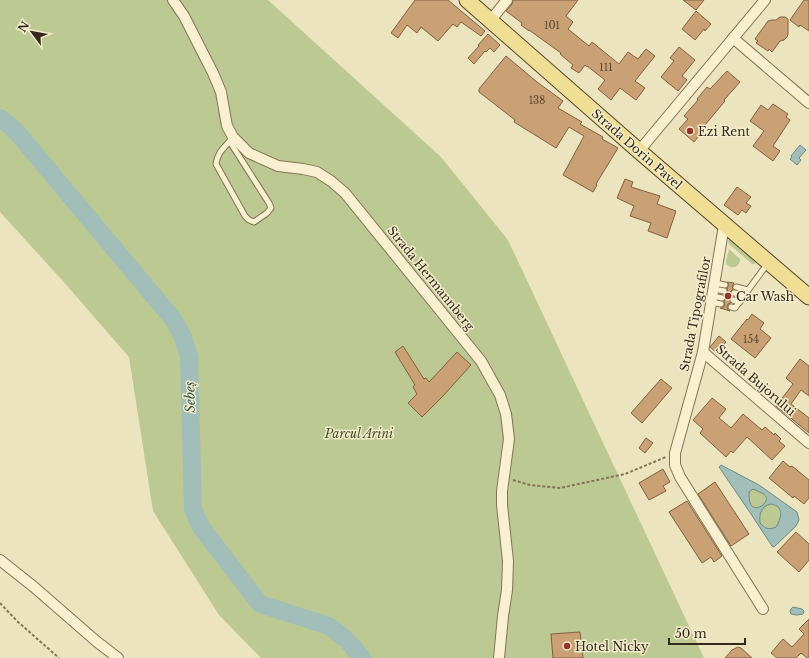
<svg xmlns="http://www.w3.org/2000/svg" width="809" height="658" viewBox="0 0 809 658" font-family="'Libre Baskerville',serif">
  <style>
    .green { fill: #bdc992 }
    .water { fill: #a1beb9; stroke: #698b86; fill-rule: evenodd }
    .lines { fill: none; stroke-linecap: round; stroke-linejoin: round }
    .river { stroke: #a1beb9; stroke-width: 18 }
    .building { fill: #caa174; stroke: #82613e }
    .lane-casing { stroke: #847457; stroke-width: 7 }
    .street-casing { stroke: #847457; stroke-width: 12 }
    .primary-casing { stroke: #51412c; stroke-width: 17 }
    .path { stroke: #847457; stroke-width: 2; stroke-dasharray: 3 2; stroke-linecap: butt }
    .lane { stroke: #f8f0d0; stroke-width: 5 }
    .street { stroke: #f8f0d0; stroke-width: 10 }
    .primary { stroke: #f0de95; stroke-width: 15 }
    .poi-dot { fill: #913429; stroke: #f4edcd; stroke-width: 1.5 }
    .labels { text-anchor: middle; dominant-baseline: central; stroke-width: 3; stroke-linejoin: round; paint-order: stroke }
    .number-label { font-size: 10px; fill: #594831 }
    .poi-label { font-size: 12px; fill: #332a1b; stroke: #f4edcd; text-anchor: start }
    .street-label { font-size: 12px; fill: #332a1b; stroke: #f4edcd }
    .park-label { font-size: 12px; font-style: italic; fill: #3f4f23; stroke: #f4edcd }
    .water-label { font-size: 13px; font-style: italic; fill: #2b5153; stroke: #f4edcd }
  </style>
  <rect width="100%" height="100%" fill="#ece4be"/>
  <g class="green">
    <path d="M0,0H268L441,157L508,240L704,658H261L219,615L153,511L129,357L62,280L0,212Z"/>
    <path d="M729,239H730L757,260V262L754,264H752L729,244L728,241Z"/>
    <path d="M729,249L740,259C740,265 736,268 730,267L726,264V261Z"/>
    <path d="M753,489L756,490L764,494C770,505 754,514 750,502C749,499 749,495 749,492Z"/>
    <path d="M771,504C785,507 781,519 776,527C769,530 765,529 760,523C759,514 761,506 771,504Z"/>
  </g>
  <g class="water">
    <path d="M800,145L806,150L799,158L801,160L797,165L790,159L792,157L791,156Z"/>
    <path d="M721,465L759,485L797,512L799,520L796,526L774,547L772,546L751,514L719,467ZM753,489L764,494C765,496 767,497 766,500C765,506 755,511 751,505C749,501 749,496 749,492ZM771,504C785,506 781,519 776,527C769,530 765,529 760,523C759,514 761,506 771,504Z"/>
    <path d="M793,607L802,609L804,611L803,614L797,615L791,614L790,611L791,609Z"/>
  </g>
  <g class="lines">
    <path class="river" d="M0,118L15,130L173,319L183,337L189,357L193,509L201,527L260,604L329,626L347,640L362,658"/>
  </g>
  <g class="building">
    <path d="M415,0H448L485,31L481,36L461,22L457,27L453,24L438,41L421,27L417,33L407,25L398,38L391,33Z"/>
    <path d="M513,0H578L566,16L573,22L568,29L589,46L592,42L619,64L628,52L638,59L646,49L655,56L635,81L645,88L636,100L620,88L611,100L598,89L605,80L587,66V67L585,65L579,73L571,68L573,65L560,54L561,53L529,30V31L521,25L522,23L506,11L512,4Z"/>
    <path d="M683,0H704L696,10Z"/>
    <path d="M804,0H809V31L800,25L799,27L790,20Z"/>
    <path d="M696,11L711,24L705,31L704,29L695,40L682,29Z"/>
    <path d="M780,17H785L788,19V34L787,37L784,40L780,41L772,52L769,49L768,51L756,43L758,41L755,39L768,21L772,20H776Z"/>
    <path d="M488,34L500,45L494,52L490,48L486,52L485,51L474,64L468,58L479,46L478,45Z"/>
    <path d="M679,47L695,60L682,76L687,80L678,91L661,77L674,61L670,58Z"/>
    <path d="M506,56L537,82L563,101L558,108L582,122L580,124L603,137L602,139L618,148L596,184L597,185L593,192L563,175L584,136L569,127L556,148L514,122L515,120L479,92V89Z"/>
    <path d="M727,71L740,82L724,100L725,101L700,131L702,132L694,142L679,129L688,119L684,116L698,100L697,99L707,87L710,89Z"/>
    <path d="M773,104L788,114L786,117L790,120L773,146L780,151L773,161L753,146L764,131L750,121L761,105L768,110Z"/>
    <path d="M625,179L633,182L631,187L660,196L657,204L676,211L667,238L648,231L651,223L630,216L634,206L617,198Z"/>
    <path d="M737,187L751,197L746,203L751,206L746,213L742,210L738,215L724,205Z"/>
    <path d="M727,282L734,283L732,286L733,289L730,292V295L732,296L729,299L731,303L728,304L727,306L728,310L730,311L720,308H723L725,305L724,301L726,298L724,295L728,292L727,288L729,285Z"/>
    <path d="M752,314L764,323L760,329L771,338L755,358L731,339L747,319L748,320Z"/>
    <path d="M719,336L726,342L717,353L710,347Z"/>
    <path d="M403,346L424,379L426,378L429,382L457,352L471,365L443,396L422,417L408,403L417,394L413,387L415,385L395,352Z"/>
    <path d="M800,359L809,366V396L801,390L791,404L809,418V433L776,406L793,384L786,378Z"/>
    <path d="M661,379L672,388L642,423L631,413Z"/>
    <path d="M712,398L726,409L719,418L731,428L743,414L762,430L765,427L774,435L775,433L781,439L779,441L785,446L772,460L747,437L733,453L731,451L726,457L700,433L703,429L693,420Z"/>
    <path d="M646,438L653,443L645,453L639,448Z"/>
    <path d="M783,461L790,467L792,466L809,480V498L804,504L794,496L793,498L769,478Z"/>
    <path d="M663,469L670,482L663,486L666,491L649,500L639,483Z"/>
    <path d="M715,482L749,534L731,546L698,494Z"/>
    <path d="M687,501L722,556L714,562L711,557L702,563L669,512Z"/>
    <path d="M796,532L809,544V560L799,572L777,552Z"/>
    <path d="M809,619V658H807L801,653L796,658H777L771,653L783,639L792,647L804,634L799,629Z"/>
    <path d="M580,632L583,658H553L551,634Z"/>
    <path d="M738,647L741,648L752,658H725L732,650Z"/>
  </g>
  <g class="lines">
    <g class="lane-casing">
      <g id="lane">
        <path d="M230,142L269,203L271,208L267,213L254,222L249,220L245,216L216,164C218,150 226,147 233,137"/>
        <path d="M715,283L725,285"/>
        <path d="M736,287L748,290"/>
        <path d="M714,289L724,291"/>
        <path d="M734,293L745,295"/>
        <path d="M713,296L722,298"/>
        <path d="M733,300L740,302"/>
        <path d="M711,302L721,304"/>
        <path d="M731,307L735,308L768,263"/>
      </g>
    </g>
    <g class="street-casing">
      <g id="street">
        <path d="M173,0L184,16L213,73L221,92L227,126L233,137L249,153L278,166L303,169L317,172L331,181L345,193L481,361L500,395L506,414L509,439L502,491V505L508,561L507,590L503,616L499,658"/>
        <path d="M490,21L507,0"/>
        <path d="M733,38L809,103"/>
        <path d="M639,151L765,0"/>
        <path d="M724,225L703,352L675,453V465L680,477L763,609"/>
        <path d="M703,352L809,443"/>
        <path d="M0,560L34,587L96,641L118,658"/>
      </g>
    </g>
    <g class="primary-casing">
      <path id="primary" d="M467,0L639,151L809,297"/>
    </g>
    <g class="path">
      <path d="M513,480L530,485L560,488L625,474L666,457"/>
      <path d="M0,603L17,621L59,658"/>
    </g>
    <use href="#lane" class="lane"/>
    <use href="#street" class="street"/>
    <use href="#primary" class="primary"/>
  </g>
  <g class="poi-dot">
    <circle cx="690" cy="131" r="4"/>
    <circle cx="728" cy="296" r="4"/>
    <circle cx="567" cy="646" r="4"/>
  </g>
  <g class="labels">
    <g class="number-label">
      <text x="552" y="25">101</text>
      <text x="606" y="67">111</text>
      <text x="537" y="100">138</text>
      <text x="751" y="339">154</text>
    </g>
    <g class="poi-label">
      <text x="698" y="131">Ezi Rent</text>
      <text x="736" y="296">Car Wash</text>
      <text x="575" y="646">Hotel Nicky</text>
    </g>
    <g class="street-label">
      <text transform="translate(637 149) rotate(41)">Strada Dorin Pavel</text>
      <text transform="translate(431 278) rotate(51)">Strada Hermannberg</text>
      <text transform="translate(695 314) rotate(-79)">Strada Tipografilor</text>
      <text transform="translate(756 380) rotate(41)">Strada Bujorului</text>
    </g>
    <g class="park-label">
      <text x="359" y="433">Parcul Arini</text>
    </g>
    <g class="water-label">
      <text transform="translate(190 397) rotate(-91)">Sebeș</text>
    </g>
  </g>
  <g transform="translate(32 32) rotate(302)" stroke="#f4edcd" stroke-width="3" paint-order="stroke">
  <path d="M0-3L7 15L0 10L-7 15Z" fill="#332a1b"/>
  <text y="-6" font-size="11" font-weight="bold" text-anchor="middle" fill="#332a1b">N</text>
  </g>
  <path d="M669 638v6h76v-6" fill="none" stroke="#332a1b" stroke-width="2"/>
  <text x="675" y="638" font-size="12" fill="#332a1b" stroke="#f4edcd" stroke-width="3" paint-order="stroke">50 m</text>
</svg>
